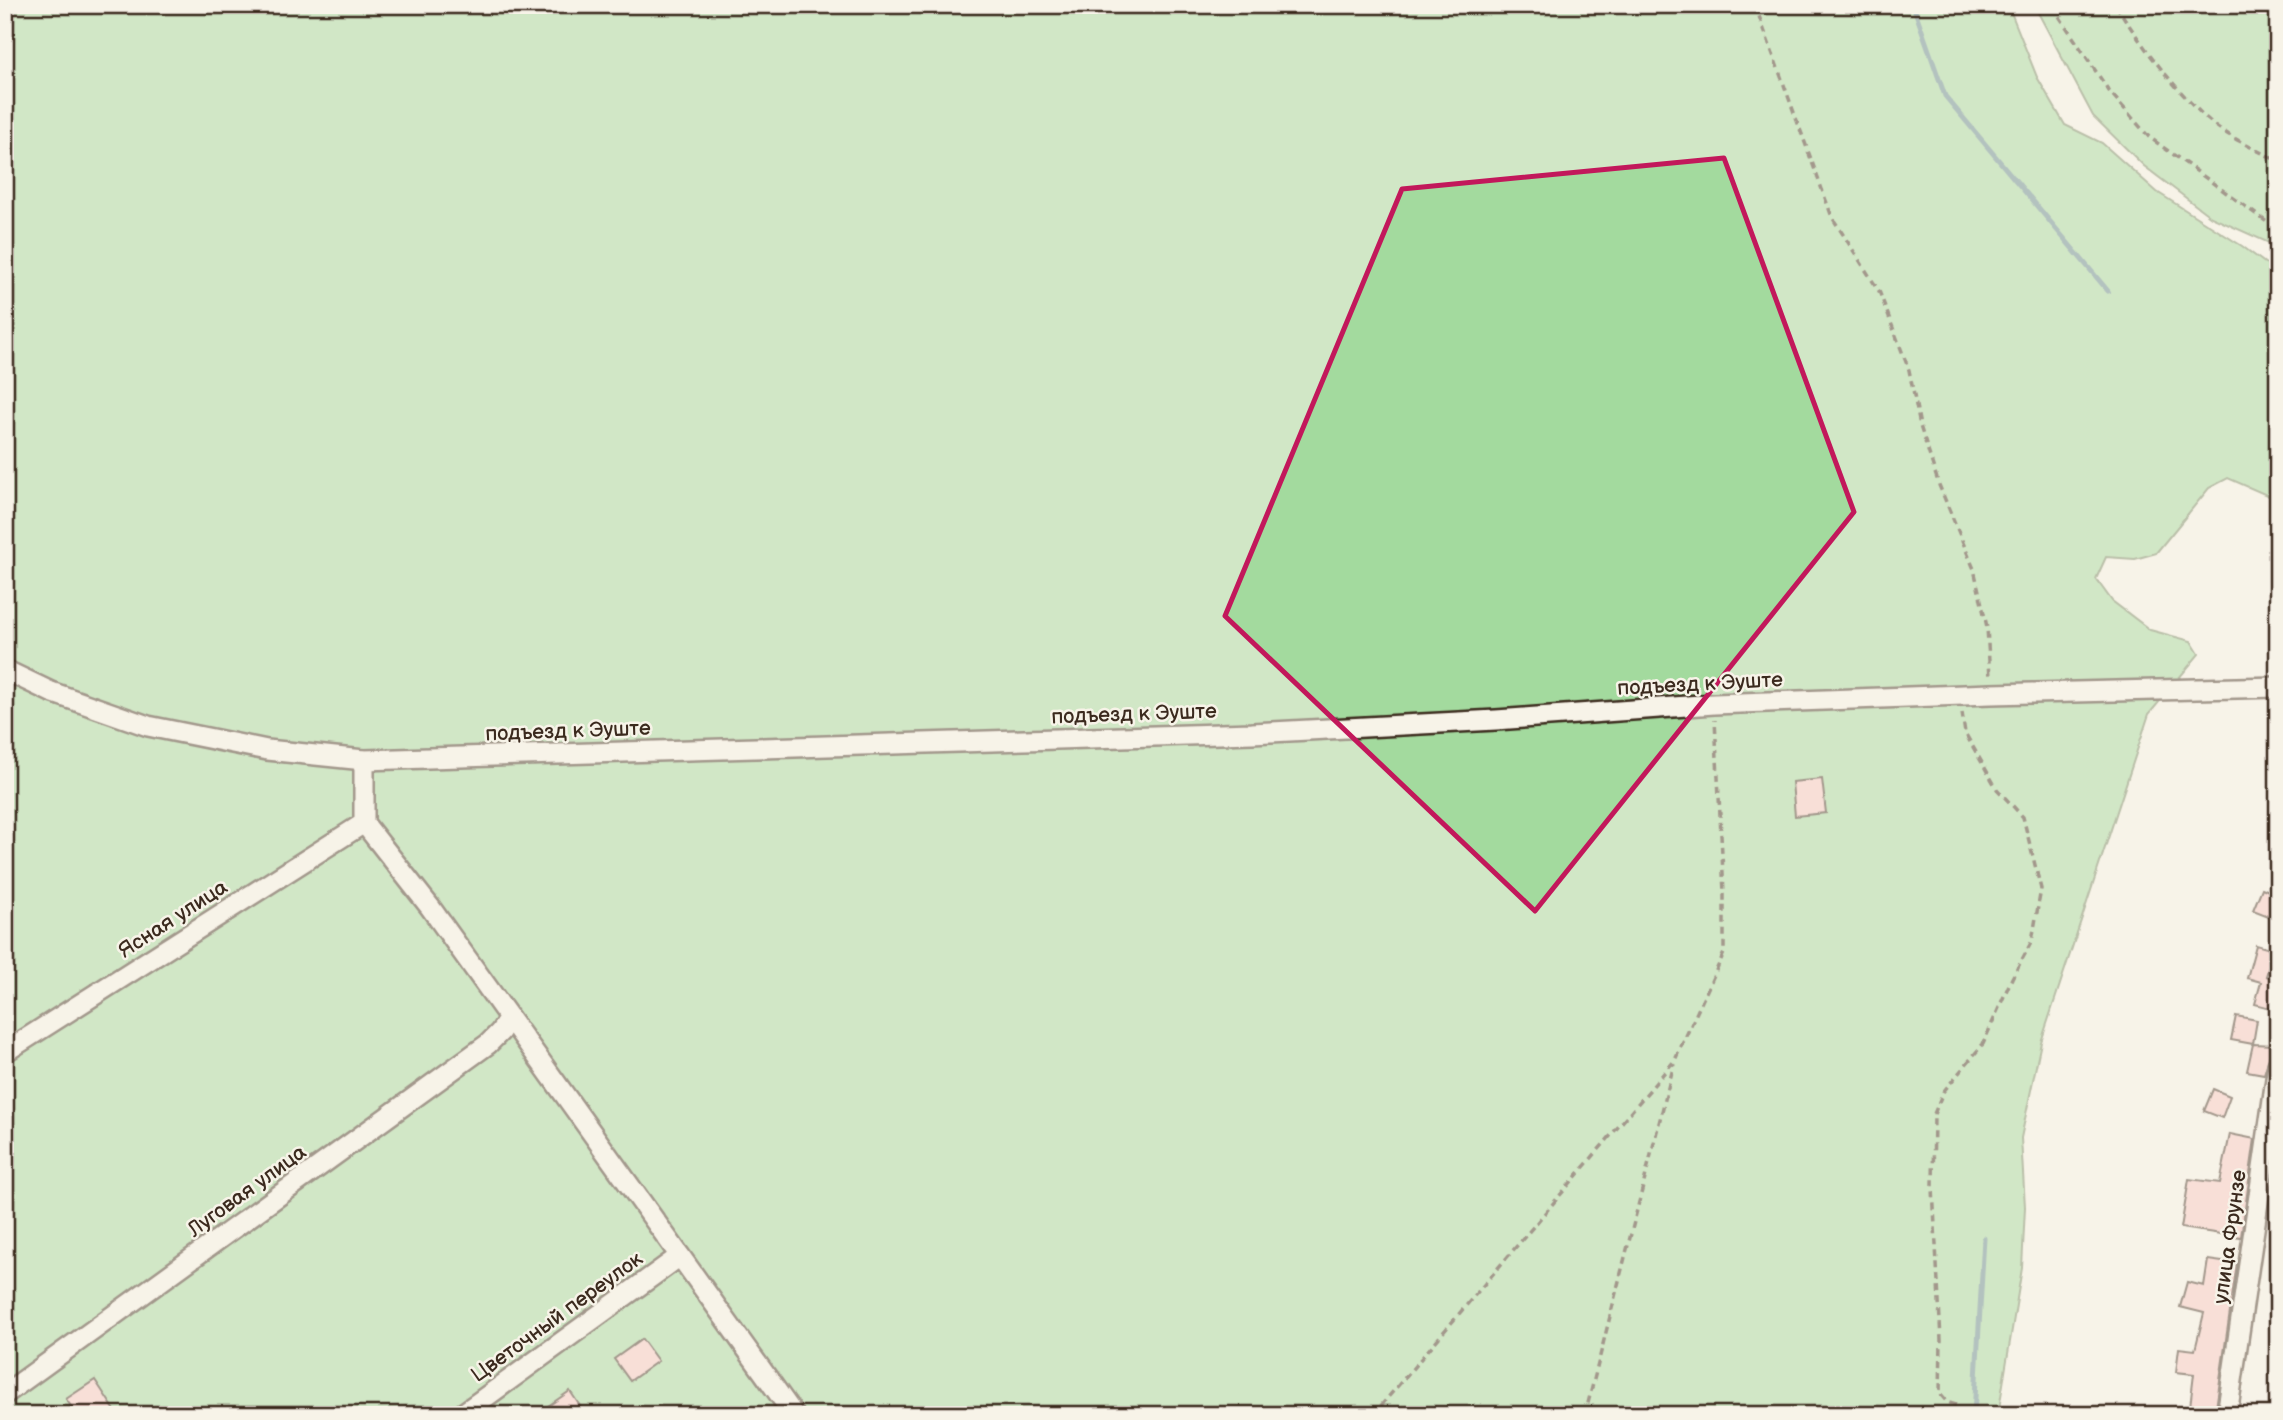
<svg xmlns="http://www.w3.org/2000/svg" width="2283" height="1420" viewBox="0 0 2283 1420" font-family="'Balsamiq Sans',sans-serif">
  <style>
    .green { fill: #a3da9e; stroke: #6f825e; stroke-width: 2 }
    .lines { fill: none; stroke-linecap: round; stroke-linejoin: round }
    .stream { stroke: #61888e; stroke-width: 5 }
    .building { fill: #f8c8c4; stroke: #3b2a1e; stroke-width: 2 }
    .minor-casing { stroke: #3b2a1e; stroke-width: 24 }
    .path { stroke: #3b2a1e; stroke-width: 3.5; stroke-dasharray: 7 5; stroke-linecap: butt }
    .minor { stroke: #f7f3e8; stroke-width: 19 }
    .marked { fill: none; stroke: #c2185b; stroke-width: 5; stroke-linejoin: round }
    .labels { text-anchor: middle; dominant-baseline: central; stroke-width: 5; stroke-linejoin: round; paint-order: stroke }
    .street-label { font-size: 21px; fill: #3b2a1e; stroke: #f7f3e8 }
  </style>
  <rect width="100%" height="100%" fill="#f7f3e8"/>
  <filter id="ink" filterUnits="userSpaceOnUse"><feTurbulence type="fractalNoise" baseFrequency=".0143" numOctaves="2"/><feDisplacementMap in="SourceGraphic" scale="14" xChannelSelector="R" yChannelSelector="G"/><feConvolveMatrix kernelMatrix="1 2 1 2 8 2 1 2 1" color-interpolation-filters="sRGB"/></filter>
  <g filter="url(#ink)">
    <g class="green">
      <path d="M5,5H2008L2037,77L2065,125L2102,143L2157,192L2242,246L2278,273V500L2228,478L2209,488L2156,553L2135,559L2106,557L2096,579L2112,601L2150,630L2191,641L2199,654L2149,714L2041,1042L2021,1138L2025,1207L2022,1268L1998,1415H5Z"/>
      <path d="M2034,5H2278V247L2211,217L2144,166L2093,116Z"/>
    </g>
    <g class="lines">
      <g class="stream">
        <path d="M1913,5L1945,96L2108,291"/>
        <path d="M1974,1415L1984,1238"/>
      </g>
    </g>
    <g class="building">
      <path d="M1822,779L1826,813L1795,816L1792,782Z"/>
      <path d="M2262,888L2278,895L2271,917L2253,910Z"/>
      <path d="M2256,945L2274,950L2266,976L2278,979V1010L2255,1004L2261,982L2247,978Z"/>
      <path d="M2236,1016L2257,1020L2253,1044L2231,1040Z"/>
      <path d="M2253,1044L2273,1045L2264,1074L2247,1071Z"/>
      <path d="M2213,1089L2230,1096L2222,1118L2204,1111Z"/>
      <path d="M2230,1134L2255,1139L2241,1237L2181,1228L2189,1179L2220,1183Z"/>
      <path d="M2208,1260L2237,1264L2215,1415H2189L2194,1374L2176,1372L2179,1348L2195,1350L2204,1313L2180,1307L2187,1282L2204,1286Z"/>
      <path d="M642,1339L658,1361L630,1381L614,1359Z"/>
      <path d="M95,1380L118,1415H77L66,1399Z"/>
      <path d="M570,1391L586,1415H535Z"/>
    </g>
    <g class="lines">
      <g class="minor-casing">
        <g id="minor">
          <path d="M5,670L51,692L148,726L267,750L364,760L1252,733L1496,720L1714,704L1991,694L2278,687"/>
          <path d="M364,760V823L430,907L794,1415"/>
          <path d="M5,1052L364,823"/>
          <path d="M5,1394L488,1044L500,1032L509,1018"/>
          <path d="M461,1415L680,1256"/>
          <path d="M2227,1415L2278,1065"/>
        </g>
      </g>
      <g class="path">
        <path d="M1755,5L1832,217L1879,291L1909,370L1920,426L1939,485L1974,569L1987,627L1990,678"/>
        <path d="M2055,5L2059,16L2109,91L2149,137L2278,230"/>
        <path d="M2116,5C2141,45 2170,83 2204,116C2225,136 2253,148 2278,161"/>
        <path d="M1956,1405L1947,1402L1940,1394L1941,1340L1933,1188L1934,1114L1943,1092L1983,1044L2012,978L2032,941L2041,889L2023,817L1997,789L1965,733L1962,713"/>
        <path d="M1373,1415L1675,1060L1724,953V892L1715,720"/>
        <path d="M1585,1415L1674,1064"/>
      </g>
      <use href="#minor" class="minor"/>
    </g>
  </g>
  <path d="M0 0H2283V1420H0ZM1724,158L1854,512L1535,911L1225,616L1402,189Z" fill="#f7f3e8" fill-opacity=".55" fill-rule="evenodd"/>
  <path class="marked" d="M1724,158L1854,512L1535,911L1225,616L1402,189Z"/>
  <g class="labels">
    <g class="street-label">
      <text transform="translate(1700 684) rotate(-3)">подъезд к Эуште</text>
      <text transform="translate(1134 714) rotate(-2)">подъезд к Эуште</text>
      <text transform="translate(568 731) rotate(-2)">подъезд к Эуште</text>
      <text transform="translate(173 919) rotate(-33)">Ясная улица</text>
      <text transform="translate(247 1191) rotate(-36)">Луговая улица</text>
      <text transform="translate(2230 1237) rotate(-82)">улица Фрунзе</text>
      <text transform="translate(557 1317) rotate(-36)">Цветочный переулок</text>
    </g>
  </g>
  <rect width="2283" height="1420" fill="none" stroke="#f7f3e8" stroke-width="28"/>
  <rect x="14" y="14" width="2255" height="1392" fill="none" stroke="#3b2a1e" stroke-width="2.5" filter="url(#ink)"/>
</svg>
